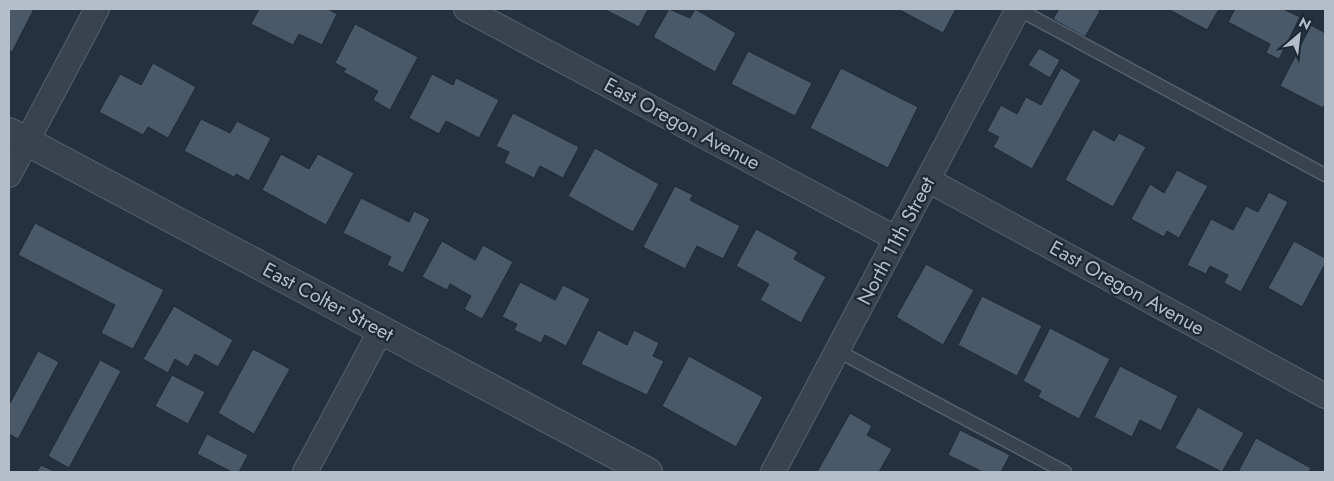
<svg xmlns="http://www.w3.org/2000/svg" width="1334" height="481" viewBox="0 0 1334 481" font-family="Jost,sans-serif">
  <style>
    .building { fill: #4a5969; stroke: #1f2a37 }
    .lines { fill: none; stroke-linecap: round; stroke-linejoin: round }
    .service-casing { stroke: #56616d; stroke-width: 15 }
    .minor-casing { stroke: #56616d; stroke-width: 26 }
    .tertiary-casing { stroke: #56616d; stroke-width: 30 }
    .service { stroke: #38434f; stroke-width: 12 }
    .minor { stroke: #38434f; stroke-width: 24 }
    .tertiary { stroke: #38434f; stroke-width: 28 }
    .labels { text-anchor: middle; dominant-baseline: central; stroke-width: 4.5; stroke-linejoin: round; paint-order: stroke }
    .street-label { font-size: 20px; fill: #b4beca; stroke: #1d2835 }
  </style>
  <rect width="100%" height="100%" fill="#243240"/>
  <g class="building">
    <path d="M9,9H34L12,52L9,50Z"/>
    <path d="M259,9H328L337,14L322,45L299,34L293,45L251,24Z"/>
    <path d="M604,9H648L639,27Z"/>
    <path d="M669,9L690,18L695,9L736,33L715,72L653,37Z"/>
    <path d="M898,9H956L943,33Z"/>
    <path d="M1059,9H1096L1100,11L1085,37L1053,19Z"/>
    <path d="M1168,9H1219L1207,30Z"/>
    <path d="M1235,9H1283L1300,17L1279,59L1266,53L1270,44L1228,22Z"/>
    <path d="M355,24L418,57L390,110L373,100L378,91L343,72L346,69L335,63Z"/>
    <path d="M1311,25L1325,33V103L1323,108L1280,86Z"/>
    <path d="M1039,48L1060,60L1050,78L1028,65Z"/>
    <path d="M748,51L812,83L795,116L731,84Z"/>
    <path d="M153,63L196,87L168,138L148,127L143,135L99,112L120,74L141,85Z"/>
    <path d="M841,68L918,107L888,168L810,128Z"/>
    <path d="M1061,68L1081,80L1032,169L993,147L999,137L987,131L1001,105L1017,114L1026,97L1041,105Z"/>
    <path d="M432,74L453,85L456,78L499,100L479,138L446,121L439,134L409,118Z"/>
    <path d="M513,113L579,147L563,178L540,166L534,178L504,163L509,152L496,146Z"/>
    <path d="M201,119L230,133L237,121L271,138L249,181L236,174L234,177L184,151Z"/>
    <path d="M1093,129L1114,141L1119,133L1146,147L1113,207L1065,180Z"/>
    <path d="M595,148L659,184L633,232L568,196Z"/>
    <path d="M281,154L309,169L318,154L354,173L326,225L262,190Z"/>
    <path d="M1177,170L1208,186L1179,238L1167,231L1164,237L1131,219L1150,184L1164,193Z"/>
    <path d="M675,186L693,195L690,200L740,226L723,259L697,246L685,269L643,247Z"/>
    <path d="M1269,192L1288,202L1241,292L1224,283L1228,275L1210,266L1206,274L1187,265L1211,219L1233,230L1246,206L1258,212Z"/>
    <path d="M361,198L409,222L414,211L430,219L403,273L387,265L391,257L343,233Z"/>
    <path d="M35,223L164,290L133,349L101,333L115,305L18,255Z"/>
    <path d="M756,229L798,252L794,259L826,277L801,323L760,300L769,284L736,266Z"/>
    <path d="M442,241L475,260L483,245L513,262L482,319L464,309L471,296L450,284L447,290L422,277Z"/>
    <path d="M1294,241L1325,258V264L1302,307L1268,288Z"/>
    <path d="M926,264L974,290L943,345L896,317Z"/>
    <path d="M520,282L555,300L563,285L590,299L566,346L545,335L541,343L514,330L517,324L502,317Z"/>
    <path d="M982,296L1042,326L1017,376L958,345Z"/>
    <path d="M174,306L233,340L218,367L195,354L188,367L175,359L168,373L143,359Z"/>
    <path d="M1050,328L1110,359L1079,419L1038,397L1041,391L1023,381Z"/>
    <path d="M598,330L627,345L634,330L659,343L653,356L664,361L647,395L581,364Z"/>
    <path d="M253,349L290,369L254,434L218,413Z"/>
    <path d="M38,351L59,362L18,439L9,434V405Z"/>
    <path d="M689,356L763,397L736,447L662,406Z"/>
    <path d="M100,360L121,371L69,468L48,456Z"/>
    <path d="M1120,366L1178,396L1161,431L1140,420L1132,437L1094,417Z"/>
    <path d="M172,375L205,392L188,424L155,406Z"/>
    <path d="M1198,407L1244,433L1222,472L1175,448Z"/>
    <path d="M850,413L872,426L867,435L892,449L879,472H817Z"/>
    <path d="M960,430L1010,455L1001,472H983L948,455Z"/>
    <path d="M207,434L248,455L239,472H232L197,454Z"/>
    <path d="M1256,438L1311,468L1309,472H1238Z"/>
    <path d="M41,465L56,472H37Z"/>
  </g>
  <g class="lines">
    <g class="service-casing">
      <g id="service">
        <path d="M1018,9L1325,175"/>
        <path d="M838,351L1065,472"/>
      </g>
    </g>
    <g class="minor-casing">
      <g id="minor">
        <path d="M466,9L897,239"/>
        <path d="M9,175L97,9"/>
        <path d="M928,180L1325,396"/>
        <path d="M305,472L381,330"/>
        <path d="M773,472L1018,9"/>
      </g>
    </g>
    <g class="tertiary-casing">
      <path id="tertiary" d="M9,132L648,472"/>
    </g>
    <use href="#service" class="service"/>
    <use href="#minor" class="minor"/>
    <use href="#tertiary" class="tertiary"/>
  </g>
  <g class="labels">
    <g class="street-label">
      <text transform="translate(682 124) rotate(28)">East Oregon Avenue</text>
      <text transform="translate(896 241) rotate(-62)">North 11th Street</text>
      <text transform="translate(1127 288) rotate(29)">East Oregon Avenue</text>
      <text transform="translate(328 302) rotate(28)">East Colter Street</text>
    </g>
  </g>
  <rect width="1334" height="481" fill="none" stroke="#b4beca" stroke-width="20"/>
  <g transform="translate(1299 35) rotate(28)" stroke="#1d2835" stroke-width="4" paint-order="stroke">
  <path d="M0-4L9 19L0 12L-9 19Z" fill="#b4beca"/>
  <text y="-8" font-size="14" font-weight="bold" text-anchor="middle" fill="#b4beca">N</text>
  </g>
</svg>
